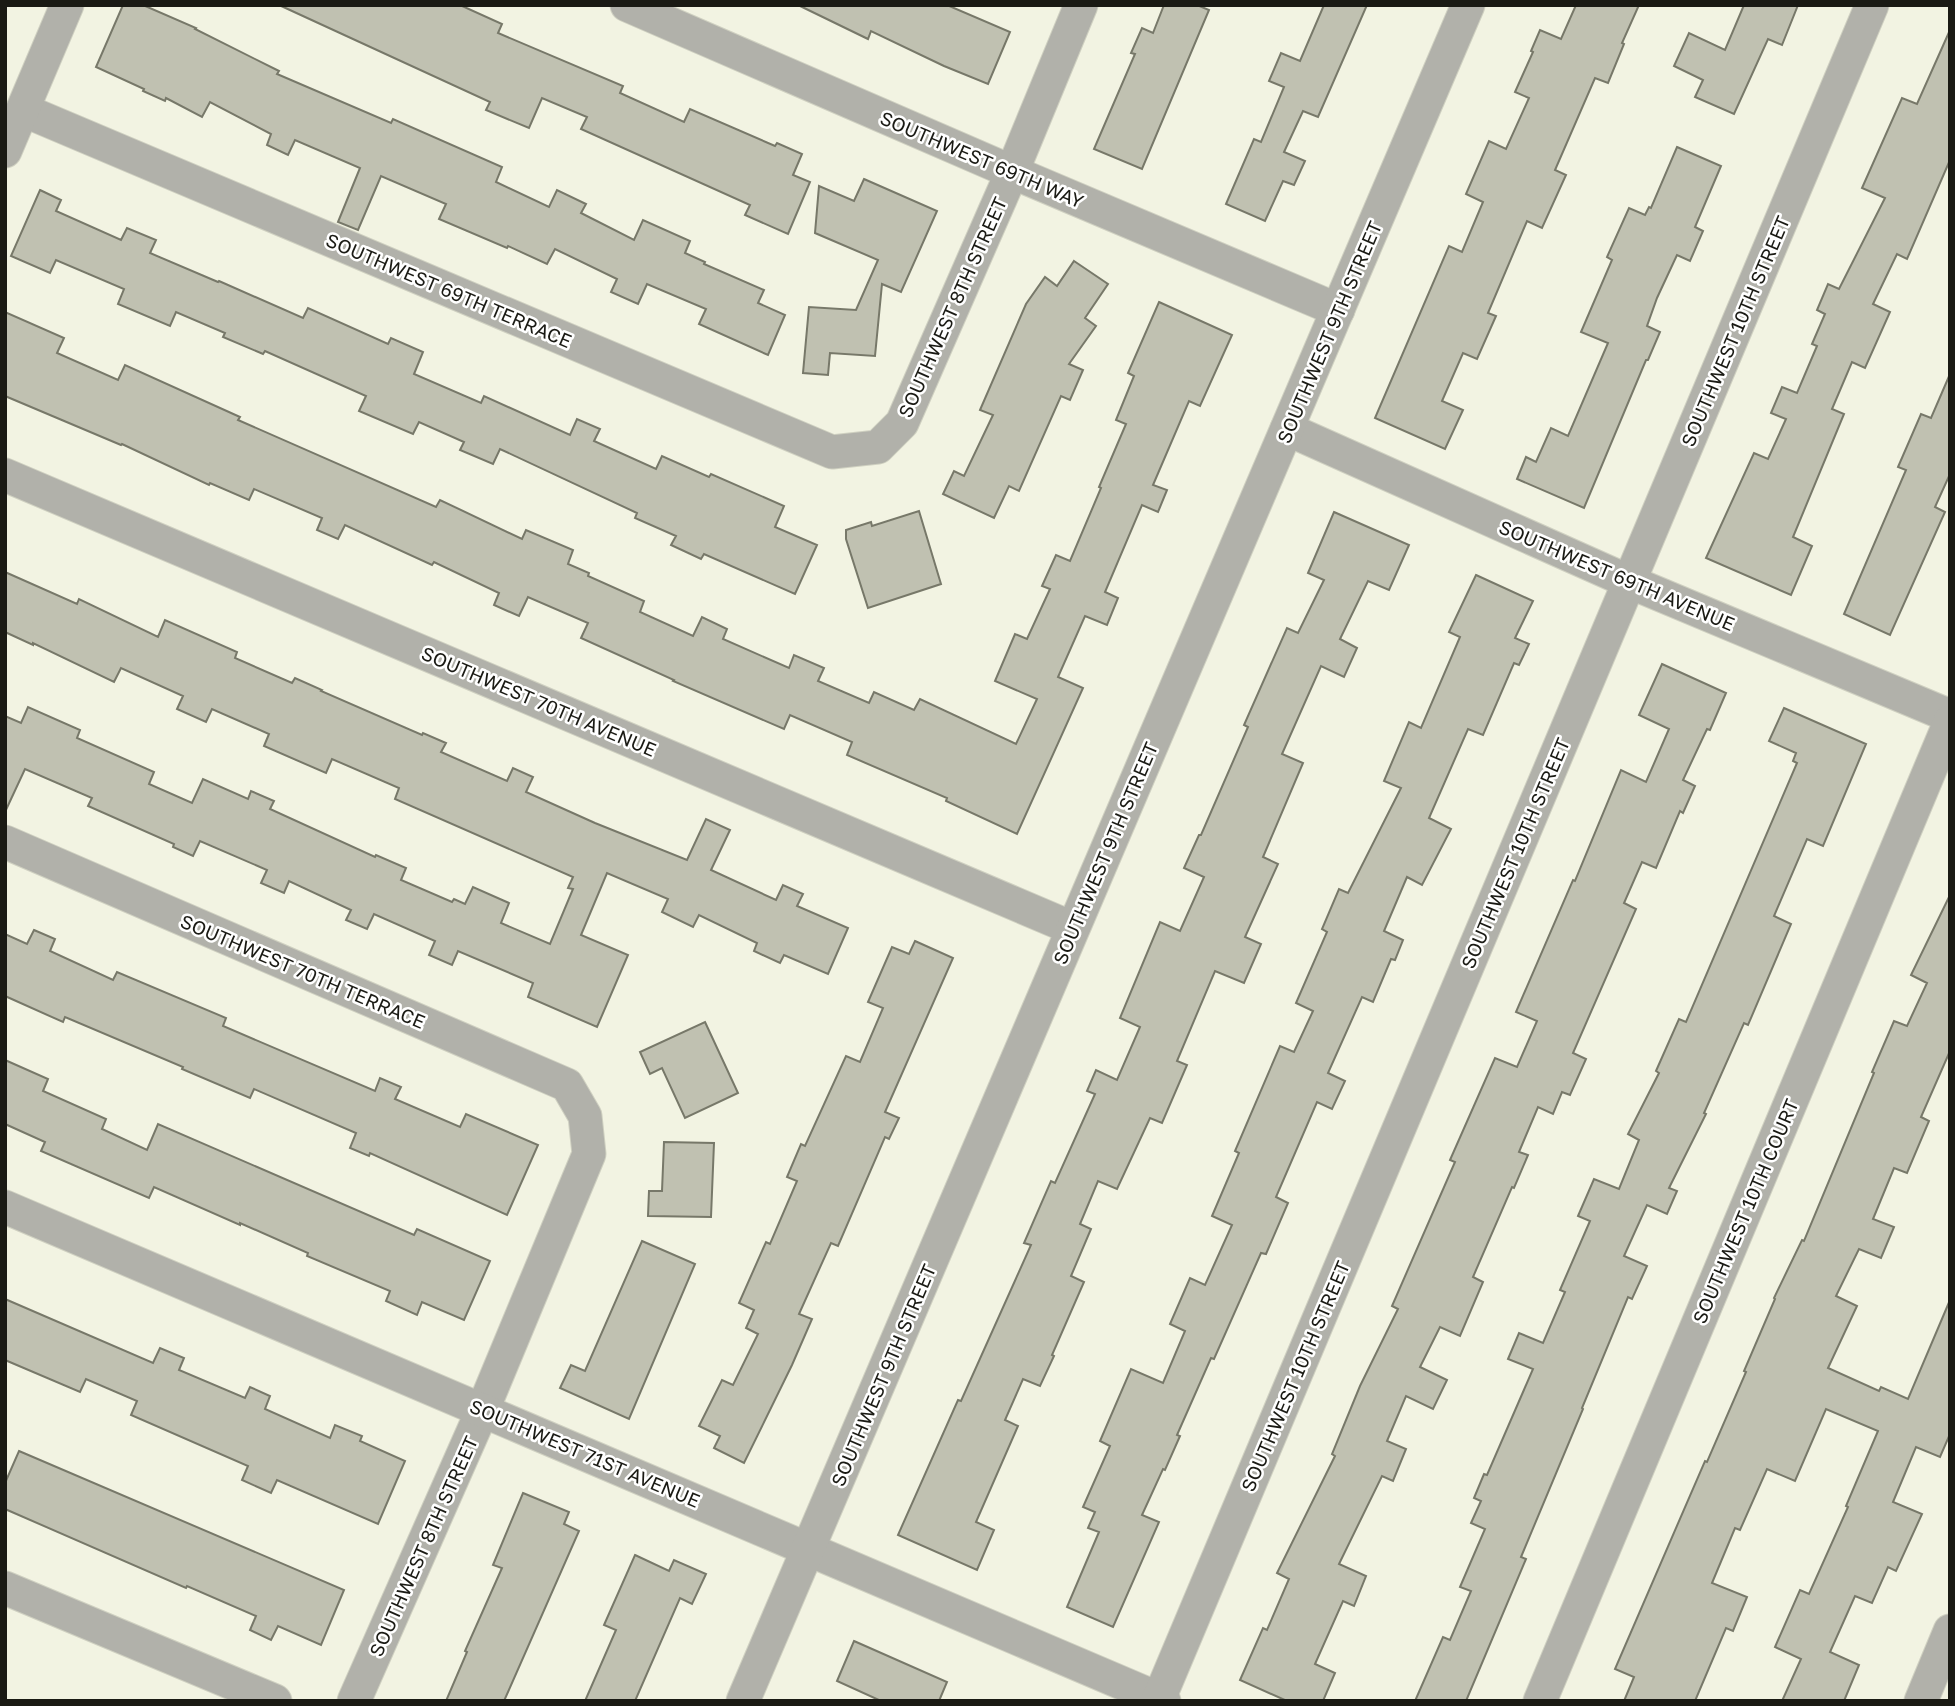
<svg xmlns="http://www.w3.org/2000/svg" width="1955" height="1706" viewBox="0 0 1955 1706" font-family="'Golos Text',sans-serif">
  <style>
    .building { fill: #c0c1b1; stroke: #777869; stroke-width: 2 }
    .lines { fill: none; stroke-linecap: round; stroke-linejoin: round }
    .minor-casing { stroke: #cfd0c1; stroke-width: 35 }
    .minor { stroke: #b1b1aa; stroke-width: 33 }
    .labels { text-anchor: middle; dominant-baseline: central; stroke-width: 5; stroke-linejoin: round; paint-order: stroke }
    .street-label { font-size: 19px; fill: #1a1a14; stroke: #fff }
  </style>
  <rect width="100%" height="100%" fill="#f2f3e2"/>
  <g class="building">
    <path d="M123,5H143L196,28L195,29L279,71L277,74L391,123L393,119L502,167L496,182L549,207L557,190L586,204L581,213L634,240L643,220L690,241L685,253L705,262L704,264L764,290L758,303L785,315L768,355L699,324L706,309L647,284L638,304L611,292L617,279L555,249L547,264L508,246L507,248L439,219L446,204L381,176L358,230L338,222L360,168L295,140L288,155L267,145L271,134L210,102L202,117L166,98L165,101L143,91L144,89L96,67Z"/>
    <path d="M279,5H460L502,24L498,33L623,86L620,93L684,122L690,109L775,146L777,143L802,154L793,175L810,182L788,234L745,215L750,205L581,129L587,117L542,98L529,128L486,110L490,102Z"/>
    <path d="M798,5H947L1010,32L988,84L944,66L871,31L868,39Z"/>
    <path d="M1164,5H1197L1209,10L1142,169L1094,149L1135,54L1131,53L1142,28L1153,33Z"/>
    <path d="M1324,5H1367L1318,117L1303,111L1284,152L1305,161L1294,185L1283,181L1265,221L1226,204L1254,139L1261,142L1284,87L1269,81L1281,53L1300,61Z"/>
    <path d="M1576,5H1639L1622,43L1624,44L1608,83L1595,78L1555,170L1566,175L1542,228L1527,221L1488,313L1496,316L1477,359L1463,353L1442,401L1463,410L1445,449L1375,418L1449,246L1462,252L1483,202L1466,194L1489,141L1506,149L1529,98L1515,92L1533,52L1531,51L1540,30L1561,39Z"/>
    <path d="M1744,5H1798L1782,45L1768,39L1734,114L1695,97L1703,80L1674,66L1689,33L1725,50Z"/>
    <path d="M1950,30V160L1907,259L1897,254L1873,304L1890,312L1865,368L1852,362L1832,409L1844,414L1793,537L1812,546L1791,595L1706,558L1754,453L1768,459L1786,419L1771,413L1782,387L1797,393L1817,346L1812,344L1825,314L1817,310L1828,284L1839,289L1885,198L1862,188L1902,98L1917,104Z"/>
    <path d="M1677,147L1721,166L1695,227L1703,231L1690,261L1677,255L1657,298L1647,326L1660,332L1648,360H1646L1584,508L1517,479L1526,457L1536,462L1551,428L1568,436L1608,343L1581,332L1612,260L1607,257L1629,208L1645,215L1649,207L1651,208Z"/>
    <path d="M864,179L937,211L901,292L882,284L875,356L830,353L828,375L803,373L809,307L856,310L878,260L815,233L819,186L854,201Z"/>
    <path d="M40,190L61,200L56,211L121,240L127,228L156,240L150,253L218,282L219,281L303,318L308,308L388,344L391,338L423,352L414,374L481,403L484,396L570,435L577,419L600,429L594,441L656,469L662,456L709,477L711,474L784,506L775,527L817,545L795,594L704,554L701,559L671,545L676,536L635,518L637,513L500,449L493,464L460,450L464,442L419,422L413,434L359,411L366,396L265,351L263,354L223,337L225,333L176,312L170,326L118,304L124,289L56,260L50,273L11,256Z"/>
    <path d="M1074,261L1108,284L1085,318L1096,326L1069,364L1083,370L1070,400L1061,396L1019,491L1009,486L994,518L943,494L954,471L964,476L993,415L980,410L1026,304L1045,277L1057,286Z"/>
    <path d="M1159,302L1232,335L1200,406L1189,401L1153,485L1167,490L1158,512L1142,505L1105,592L1118,598L1107,625L1085,616L1058,677L1083,688L1017,834L946,801L947,798L847,755L852,742L790,715L784,729L673,681L674,680L581,638L588,623L528,597L519,616L494,605L499,593L434,562L432,565L345,525L338,539L317,530L322,518L254,489L249,500L210,483L209,485L122,444L121,445L5,396V312L64,338L57,353L118,380L125,365L240,417L238,420L436,507L440,500L522,539L526,530L573,550L568,564L589,573L588,576L644,601L640,612L693,636L702,617L727,629L723,639L789,668L794,655L824,668L818,681L869,703L874,692L914,710L920,699L1016,744L1037,699L995,681L1015,634L1027,639L1050,589L1042,586L1056,555L1070,561L1101,488L1099,487L1126,424L1116,420L1134,376L1128,373Z"/>
    <path d="M1950,374V474L1935,507L1945,512L1890,635L1844,614L1906,470L1898,467L1921,414L1931,418Z"/>
    <path d="M919,511L941,584L868,608L846,539V530L871,522L872,526Z"/>
    <path d="M1334,512L1409,545L1389,590L1368,581L1340,639L1357,648L1344,677L1321,666L1282,754L1303,763L1263,857L1278,864L1245,937L1261,944L1244,983L1215,971L1177,1061L1187,1065L1162,1123L1150,1118L1117,1189L1098,1181L1080,1224L1091,1229L1071,1276L1084,1282L1052,1355L1054,1356L1040,1386L1023,1379L1005,1420L1018,1426L976,1522L994,1530L977,1570L898,1535L958,1400L961,1401L1031,1245L1024,1243L1051,1181L1055,1183L1095,1094L1087,1091L1096,1070L1117,1080L1140,1027L1120,1018L1160,922L1180,931L1204,877L1184,868L1199,835H1201L1248,727L1244,725L1287,628L1298,633L1324,580L1308,573Z"/>
    <path d="M5,572L77,604L79,599L158,637L165,620L237,652L235,658L292,683L295,678L322,690L321,691L422,735L423,733L446,743L441,752L507,781L513,768L533,777L526,792L595,823L687,860L706,819L730,830L711,870L776,900L783,885L803,894L797,906L848,928L828,974L784,955L780,963L754,951L757,943L699,915L693,927L662,912L668,899L607,873L581,935L628,955L597,1027L528,997L533,983L458,951L452,965L429,955L435,941L374,914L367,929L346,920L351,910L289,881L284,893L261,883L267,870L200,841L193,856L173,847L174,844L88,806L92,798L25,769L5,812V716L21,723L28,707L80,730L77,738L154,772L149,784L192,803L203,779L248,799L251,791L274,801L270,809L375,857L376,855L406,868L401,880L452,902L454,899L465,904L473,887L509,903L501,923L550,944L573,889L568,888L573,877L395,799L399,788L332,759L326,773L264,746L269,734L212,709L206,722L177,709L183,696L121,668L114,682L33,643V645L5,632Z"/>
    <path d="M1476,575L1533,601L1515,638L1529,644L1519,665L1514,663L1483,735L1468,729L1429,818L1451,829L1422,885L1407,877L1384,931L1403,940L1395,960L1391,959L1373,1002L1362,997L1328,1073L1345,1081L1332,1109L1317,1102L1276,1197L1288,1203L1266,1254L1261,1253L1214,1359L1211,1358L1177,1435L1180,1436L1165,1470L1163,1469L1142,1515L1159,1522L1113,1627L1067,1607L1099,1532L1088,1528L1095,1512L1083,1507L1110,1446L1100,1441L1131,1369L1163,1383L1185,1331L1170,1324L1190,1278L1205,1285L1232,1225L1212,1216L1239,1153L1235,1151L1280,1046L1294,1052L1313,1011L1296,1003L1327,932L1322,929L1339,889L1348,893L1401,788L1384,781L1409,722L1421,728L1460,637L1449,632Z"/>
    <path d="M1662,664L1726,693L1710,730L1707,729L1683,780L1695,786L1683,813L1680,811L1656,868L1642,862L1624,903L1636,909L1573,1053L1586,1059L1570,1095L1562,1092L1553,1114L1538,1107L1519,1152L1528,1155L1514,1188L1512,1187L1473,1277L1483,1282L1460,1336L1440,1327L1420,1367L1447,1380L1433,1409L1406,1396L1387,1441L1406,1449L1393,1481L1382,1476L1339,1564L1366,1576L1354,1606L1343,1601L1315,1664L1335,1673L1323,1701H1287L1240,1680L1263,1628L1267,1630L1289,1579L1277,1573L1335,1456L1332,1454L1360,1386L1398,1309L1392,1306L1455,1162L1450,1160L1495,1058L1517,1067L1537,1021L1516,1012L1573,880L1575,881L1621,770L1646,782L1669,729L1639,715Z"/>
    <path d="M1784,708L1866,744L1823,846L1807,839L1774,916L1791,924L1748,1025L1744,1023L1704,1113L1706,1114L1669,1188L1677,1191L1667,1214L1647,1205L1624,1256L1647,1266L1632,1299L1628,1297L1582,1408L1583,1409L1521,1557L1526,1559L1466,1701H1415L1443,1637L1450,1640L1471,1591L1460,1587L1485,1529L1471,1523L1481,1501L1474,1498L1484,1474L1487,1475L1533,1369L1508,1359L1519,1333L1543,1343L1565,1292L1560,1290L1590,1221L1578,1216L1594,1179L1619,1189L1639,1140L1628,1134L1659,1073L1656,1071L1679,1019L1686,1022L1797,763L1793,761L1796,753L1769,741Z"/>
    <path d="M1950,895V1051L1921,1117L1929,1121L1907,1173L1894,1168L1873,1219L1894,1227L1881,1258L1859,1249L1836,1296L1857,1306L1828,1368L1879,1391L1881,1387L1908,1399L1950,1300V1434L1940,1457L1916,1447L1893,1502L1922,1514L1896,1571L1888,1567L1872,1603L1855,1596L1830,1652L1859,1665L1844,1701H1782L1801,1659L1775,1647L1800,1590L1809,1594L1848,1507L1846,1506L1878,1431L1826,1409L1795,1481L1767,1469L1740,1530L1735,1528L1712,1583L1747,1597L1733,1631L1726,1628L1695,1701H1624L1634,1677L1615,1669L1705,1461L1707,1462L1746,1372L1744,1371L1775,1299L1774,1298L1802,1240L1804,1241L1874,1073L1872,1072L1894,1021L1907,1026L1927,983L1911,975Z"/>
    <path d="M34,930L55,939L50,951L113,980L117,972L226,1018L223,1026L375,1091L380,1078L401,1087L395,1099L460,1127L466,1114L538,1145L507,1215L370,1153L369,1156L350,1148L356,1133L254,1089L250,1098L182,1069L183,1067L65,1017L63,1022L5,996V934L27,944Z"/>
    <path d="M915,941L953,958L885,1112L899,1118L889,1139L885,1137L838,1246L831,1243L799,1314L812,1319L792,1365L744,1463L714,1448L720,1436L699,1426L722,1380L733,1385L758,1334L746,1328L754,1310L739,1303L766,1242L770,1244L797,1181L787,1177L801,1144L805,1146L846,1056L860,1062L883,1008L868,1002L892,947L909,954Z"/>
    <path d="M705,1022L738,1093L685,1118L662,1068L650,1074L640,1052Z"/>
    <path d="M5,1060L48,1079L43,1091L106,1119L102,1129L147,1150L158,1124L414,1235L417,1229L490,1261L464,1320L422,1302L417,1315L386,1301L390,1291L307,1256L308,1253L240,1223V1225L154,1187L149,1198L41,1151L45,1142L5,1124Z"/>
    <path d="M664,1142L714,1143L711,1217L648,1216L649,1191H662Z"/>
    <path d="M642,1241L695,1264L629,1419L560,1388L571,1365L585,1371Z"/>
    <path d="M5,1299L153,1363L160,1348L184,1358L179,1370L245,1398L250,1387L270,1396L265,1409L330,1438L335,1425L362,1436L360,1441L405,1461L378,1524L277,1480L271,1493L242,1480L248,1466L131,1415L137,1401L86,1379L80,1392L5,1360Z"/>
    <path d="M19,1451L344,1590L321,1645L278,1626L271,1640L250,1630L256,1616L187,1586L186,1588L5,1509V1483Z"/>
    <path d="M523,1493L569,1512L564,1524L579,1531L504,1701H446L467,1652L465,1651L502,1568L493,1565Z"/>
    <path d="M635,1555L669,1571L674,1560L706,1574L692,1604L680,1598L635,1701H585L616,1630L604,1625Z"/>
    <path d="M854,1641L947,1682L939,1701H881L837,1681Z"/>
  </g>
  <g class="lines">
    <g class="minor-casing">
      <g id="minor">
        <path d="M627,5L1012,172L1338,310"/>
        <path d="M23,110L832,452L878,447L902,423L1012,172L1081,5"/>
        <path d="M5,151L67,5"/>
        <path d="M1287,429L1630,582L1950,716"/>
        <path d="M5,475L1072,928"/>
        <path d="M5,842L567,1085L585,1116L589,1154L483,1409L354,1701"/>
        <path d="M5,1207L1164,1701"/>
        <path d="M5,1588L275,1701"/>
        <path d="M743,1701L1468,5"/>
        <path d="M1158,1701L1872,5"/>
        <path d="M1540,1701L1950,722"/>
        <path d="M1921,1701L1950,1631"/>
      </g>
    </g>
    <use href="#minor" class="minor"/>
  </g>
  <g class="labels">
    <g class="street-label">
      <text transform="translate(982 159) rotate(23)">SOUTHWEST 69TH WAY</text>
      <text transform="translate(449 290) rotate(23)">SOUTHWEST 69TH TERRACE</text>
      <text transform="translate(952 307) rotate(-66)">SOUTHWEST 8TH STREET</text>
      <text transform="translate(1735 331) rotate(-67)">SOUTHWEST 10TH STREET</text>
      <text transform="translate(1329 332) rotate(-67)">SOUTHWEST 9TH STREET</text>
      <text transform="translate(1617 575) rotate(23)">SOUTHWEST 69TH AVENUE</text>
      <text transform="translate(539 701) rotate(23)">SOUTHWEST 70TH AVENUE</text>
      <text transform="translate(1105 853) rotate(-67)">SOUTHWEST 9TH STREET</text>
      <text transform="translate(1515 853) rotate(-67)">SOUTHWEST 10TH STREET</text>
      <text transform="translate(303 971) rotate(23)">SOUTHWEST 70TH TERRACE</text>
      <text transform="translate(1745 1211) rotate(-67)">SOUTHWEST 10TH COURT</text>
      <text transform="translate(883 1375) rotate(-67)">SOUTHWEST 9TH STREET</text>
      <text transform="translate(1295 1376) rotate(-67)">SOUTHWEST 10TH STREET</text>
      <text transform="translate(585 1453) rotate(23)">SOUTHWEST 71ST AVENUE</text>
      <text transform="translate(423 1546) rotate(-66)">SOUTHWEST 8TH STREET</text>
    </g>
  </g>
  <rect width="1955" height="1706" fill="none" stroke="#1a1a14" stroke-width="14"/>
</svg>
